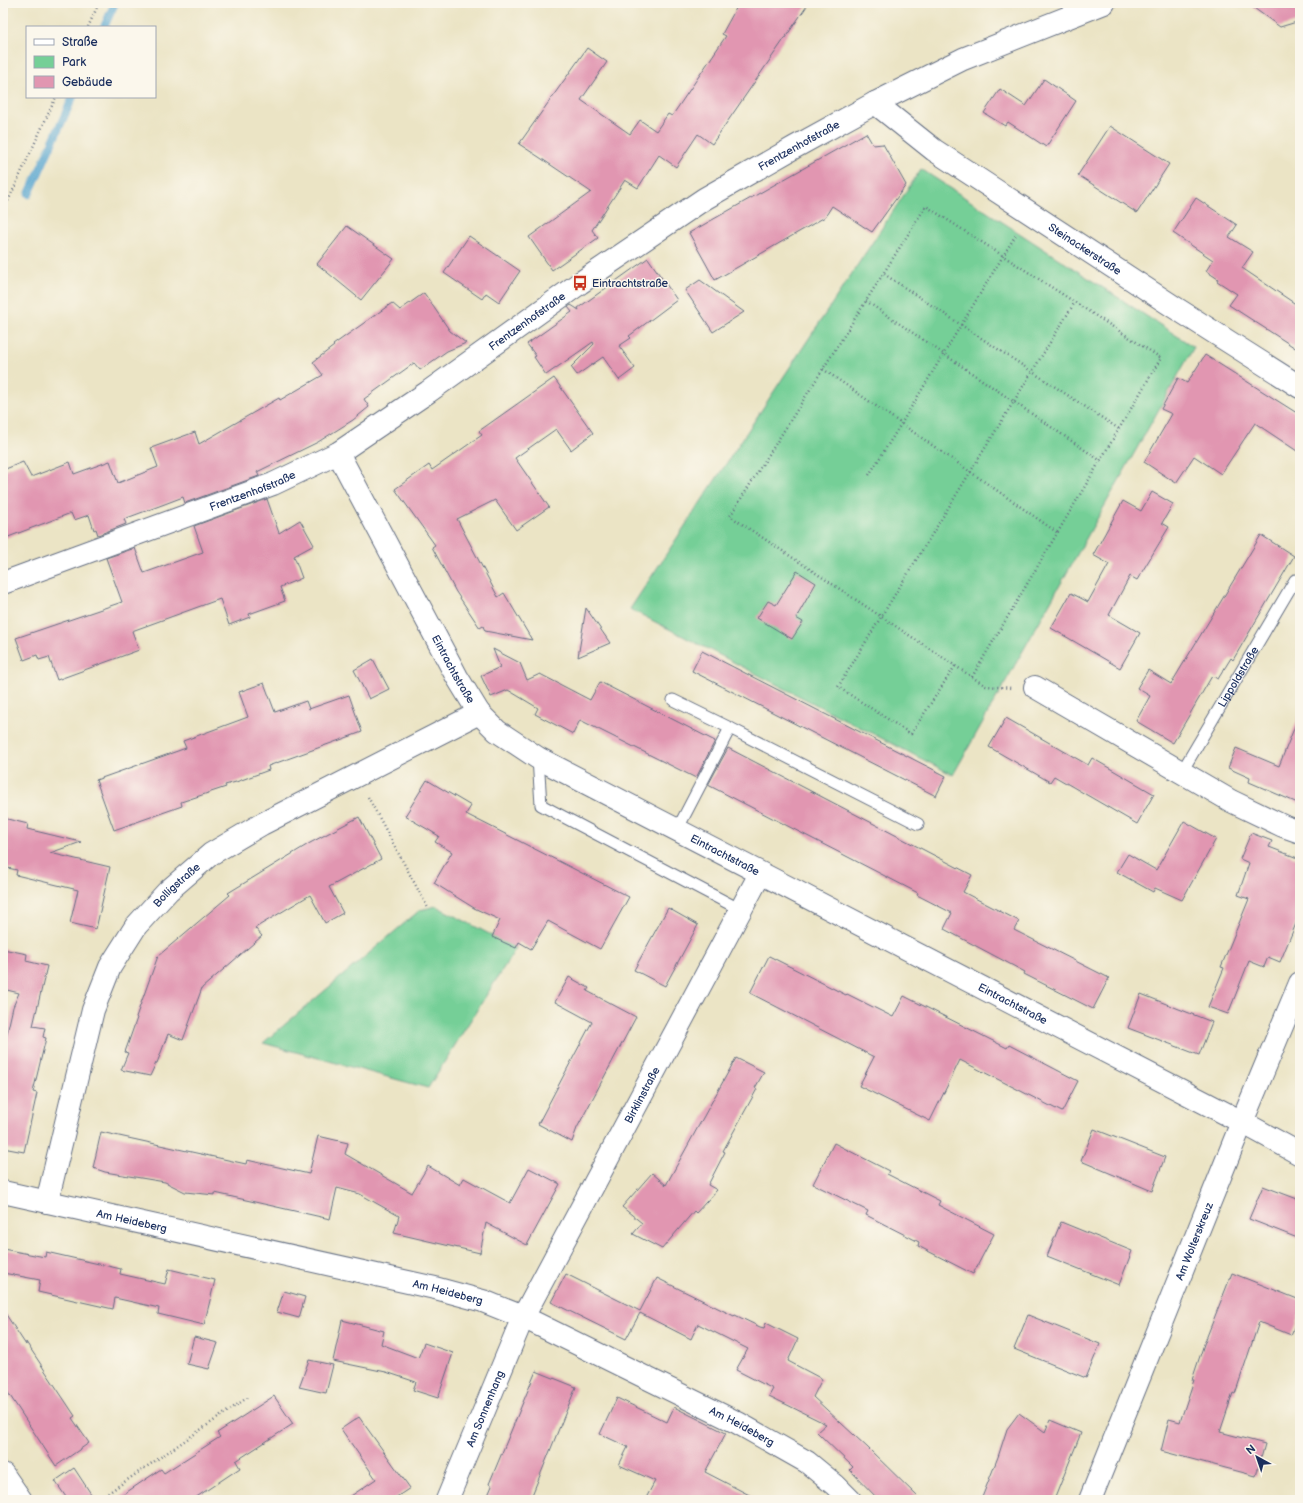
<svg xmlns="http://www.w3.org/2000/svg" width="1303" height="1503" viewBox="0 0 1303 1503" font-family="'Balsamiq Sans',sans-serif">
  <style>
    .green { fill: #75cf97; stroke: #487f7a }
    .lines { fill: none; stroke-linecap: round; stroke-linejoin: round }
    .stream { stroke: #53a3cd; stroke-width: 8 }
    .building { fill: #e196b1 }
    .service-casing { stroke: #646e82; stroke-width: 13 }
    .minor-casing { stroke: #646e82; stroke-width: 24 }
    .tertiary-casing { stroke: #646e82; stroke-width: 24 }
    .path { stroke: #646e82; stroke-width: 2.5; stroke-dasharray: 1 3; stroke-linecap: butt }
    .service { stroke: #fff; stroke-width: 11 }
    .minor { stroke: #fff; stroke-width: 22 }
    .tertiary { stroke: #fff; stroke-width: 22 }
    .labels { text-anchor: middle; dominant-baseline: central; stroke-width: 3; stroke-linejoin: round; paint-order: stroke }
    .street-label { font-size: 11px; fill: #1b2f5e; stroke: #fbf7ec }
    .poi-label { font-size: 11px; fill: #1b2f5e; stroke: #fbf7ec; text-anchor: start }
  </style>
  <rect width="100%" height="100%" fill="#fbf7ec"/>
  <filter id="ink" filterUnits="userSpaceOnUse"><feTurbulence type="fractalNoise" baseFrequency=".025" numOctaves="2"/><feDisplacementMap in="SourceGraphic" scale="8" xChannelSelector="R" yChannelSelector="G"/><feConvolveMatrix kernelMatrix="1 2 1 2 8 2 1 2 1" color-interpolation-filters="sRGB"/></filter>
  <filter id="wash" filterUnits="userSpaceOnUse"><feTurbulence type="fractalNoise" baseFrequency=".012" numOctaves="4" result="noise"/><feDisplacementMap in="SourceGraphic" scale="16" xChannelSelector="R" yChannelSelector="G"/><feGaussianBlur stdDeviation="0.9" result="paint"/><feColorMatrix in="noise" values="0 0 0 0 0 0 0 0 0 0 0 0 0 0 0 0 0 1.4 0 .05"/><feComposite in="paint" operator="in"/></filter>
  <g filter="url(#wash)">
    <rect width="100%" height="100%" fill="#ebe4c5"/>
    <g class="green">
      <path d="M921,169L1194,347L953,775L630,609Z"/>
      <path d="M436,906L516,948L428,1088L263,1043L420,910Z"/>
    </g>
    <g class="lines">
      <g class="stream">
        <path d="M104,27L115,3"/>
        <path d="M29,194L73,97"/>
      </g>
    </g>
    <g id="blocks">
      <g class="building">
        <path d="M739,3H809L712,144L698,134L676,167L659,155L638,188L625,180L592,230L598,238L552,270L529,237L591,192L539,157L519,144L587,48L607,62L581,100L630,134L640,120L656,131L668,114L672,116L726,36L722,34Z"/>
        <path d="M1247,3H1295L1300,21L1280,27Z"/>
        <path d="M1044,79L1076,101L1046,147L1008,122L1005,126L984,113L1000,89L1026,106Z"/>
        <path d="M1110,126L1169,164L1137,213L1078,175Z"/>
        <path d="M866,133L873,145L883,144L906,185L872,232L832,206L825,217L715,280L689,233Z"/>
        <path d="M1196,198L1237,225L1229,237L1253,252L1242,268L1300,307V351L1229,305L1237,294L1217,281L1218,279L1206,271L1213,260L1173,233Z"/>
        <path d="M347,226L394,259L361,300L317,264Z"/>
        <path d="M469,236L520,271L499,302L486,293L482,299L444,273Z"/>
        <path d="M648,258L677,300L629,336L631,338L619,346L635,368L619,380L603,357L577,375L571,367L594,344L593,342L546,375L534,357L536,356L527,344L572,312L568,307L571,305L579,310L578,308Z"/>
        <path d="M700,280L744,312L713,332L685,290Z"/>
        <path d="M424,293L450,331L466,343L447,351L420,370L414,363L364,399L369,407L353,420L318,442L257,472L259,476L185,503L183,497L162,505L124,519L126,524L98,535L96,529L94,530L89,515L74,520L71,513L3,539V470L23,462L31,477L70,462L74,474L110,461L118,483L158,467L151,448L195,432L199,444L279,398L280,400L323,375L313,362L334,346L333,345L392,303L400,310Z"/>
        <path d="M1205,355L1300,415V453L1255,423L1221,474L1194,456L1176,483L1144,462L1172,414L1161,409L1178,378L1187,383Z"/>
        <path d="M554,378L593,433L571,450L556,429L515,458L549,507L516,530L495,500L457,519L498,597L504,593L532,640L485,631L483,626L480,628L456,592L432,547L435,545L395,489L429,465L432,470L482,435L479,431Z"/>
        <path d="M1152,492L1173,504L1162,523L1169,527L1137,580L1130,576L1109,615L1140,633L1120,668L1051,628L1071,593L1088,602L1109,564L1093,555L1123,501L1141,511Z"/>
        <path d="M267,499L279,533L300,520L314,545L294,556L302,578L280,587L285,601L249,614L250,617L229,625L220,599L132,631L139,650L57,680L49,657L39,660L37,655L24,660L16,638L122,602L106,558L135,548L144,573L203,552L194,526Z"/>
        <path d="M1261,535L1294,556L1233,660L1231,658L1218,679L1212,676L1173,743L1136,721L1150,696L1137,688L1148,670L1171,684Z"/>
        <path d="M797,571L816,583L796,618L803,622L792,639L757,618L768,601L776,605Z"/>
        <path d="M586,608L610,643L578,657Z"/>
        <path d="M493,649L520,663L527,680L540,674L590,700L600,682L715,741L696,778L580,720L573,734L535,714L538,708L508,690L491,697L481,676L500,667Z"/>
        <path d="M702,651L946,776L936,796L692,671Z"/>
        <path d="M373,659L389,689L369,699L354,670Z"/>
        <path d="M264,683L275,712L306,701L309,709L349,695L362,732L268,766L269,770L236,782L225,785L226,787L181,802L182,806L114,830L96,780L186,748L183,741L248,717L239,692Z"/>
        <path d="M1299,716H1300V804L1249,782L1250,778L1228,768L1236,748L1279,766Z"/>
        <path d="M1006,718L1088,765L1092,758L1154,794L1137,824L1054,776L1050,782L989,747Z"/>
        <path d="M728,748L972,875L963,892L1019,921L1014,930L1109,978L1093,1009L1024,974L1025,972L944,929L952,913L917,895L918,893L708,785Z"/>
        <path d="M427,780L471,806L466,814L629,897L600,949L548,921L531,949L519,942L516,948L492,937L500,920L474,908L434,883L452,852L435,842L439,836L405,816Z"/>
        <path d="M359,817L381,859L329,887L343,913L325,923L310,895L255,928L262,936L202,988L183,1040L168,1034L157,1063H156L150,1076L121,1070L128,1053L125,1052L137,1018L136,1017L158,956L230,895L228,893L310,843Z"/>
        <path d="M3,818L28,824L27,829L81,842L50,853L110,867L96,929L70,923L78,890L16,875L17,870L3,867Z"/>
        <path d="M1184,821L1216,839L1182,900L1155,888L1153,892L1117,872L1128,854L1156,870Z"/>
        <path d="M1251,833L1272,841L1269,847L1300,859V914L1280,962L1268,957L1264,967L1249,961L1228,1014L1208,1007L1224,968L1221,967L1249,899L1238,895L1249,863L1240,859Z"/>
        <path d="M668,908L698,925L665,986L634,970Z"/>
        <path d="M3,949L27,954L26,961L47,966L33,1026L45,1028L43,1037L46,1038L33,1092L37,1093L24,1152L3,1148V1051L13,1007L19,993L3,989Z"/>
        <path d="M769,956L846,995L847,994L893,1017L904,996L1007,1048L1009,1045L1078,1081L1062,1112L960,1060L930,1121L859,1086L874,1057L750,993Z"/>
        <path d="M569,977L589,988L587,991L636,1017L577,1128L572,1142L538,1124L592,1022L555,1002Z"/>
        <path d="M1141,994L1212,1022L1199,1055L1128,1028Z"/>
        <path d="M736,1058L764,1072L755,1088L757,1089L723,1151L725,1152L708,1185L717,1190L696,1213L694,1211L662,1249L633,1234L642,1223L622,1207L652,1173L666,1185Z"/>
        <path d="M1094,1129L1165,1157L1152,1191L1081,1161Z"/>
        <path d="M101,1132L246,1164L247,1160L309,1174L318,1136L348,1143L345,1154L412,1193L428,1166L460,1185L464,1178L510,1203L529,1168L560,1184L527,1245L486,1223L480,1253L394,1233L399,1216L360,1194L337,1188L330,1219L215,1193V1195L185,1192L165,1182L105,1172L93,1168Z"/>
        <path d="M834,1143L889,1171L887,1174L940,1201L938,1205L994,1234L973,1274L918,1246L919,1242L866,1215L868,1211L813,1184Z"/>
        <path d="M1263,1186L1300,1200V1239L1249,1219Z"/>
        <path d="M1061,1222L1132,1251L1119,1285L1047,1256Z"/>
        <path d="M3,1249L45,1257L46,1252L121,1269L120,1274L165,1284L169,1269L215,1280L204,1325L158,1314L159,1308L115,1298L113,1309L38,1292L40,1280L3,1273Z"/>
        <path d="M1232,1273L1300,1300V1313L1291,1335L1259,1322L1235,1394L1233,1393L1220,1432L1265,1444L1256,1476L1161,1451L1169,1419L1180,1422L1194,1380H1192L1204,1344Z"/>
        <path d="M566,1274L640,1311L657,1278L734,1316L735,1315L760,1327L764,1328L766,1323L798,1339L788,1361L822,1379L813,1397L868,1448L921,1500H879L850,1470L853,1467L817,1432L826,1424L769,1396L773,1389L736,1370L748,1349L698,1324L691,1339L640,1313L626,1339L551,1302Z"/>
        <path d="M284,1291L305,1297L299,1318L277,1312Z"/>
        <path d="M3,1310L26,1345V1342L75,1416L72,1418L89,1443L56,1466L3,1385Z"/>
        <path d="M1028,1315L1100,1344L1086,1378L1014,1349Z"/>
        <path d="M342,1320L384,1331L381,1344L418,1358L424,1343L453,1353L438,1398L413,1390L416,1382L386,1372L333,1361Z"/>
        <path d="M194,1337L218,1343L209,1369L187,1364Z"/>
        <path d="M309,1360L333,1365L326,1393L299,1387Z"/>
        <path d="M536,1371L576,1387L530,1500H486L492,1486L489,1484Z"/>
        <path d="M274,1396L293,1424L236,1461L240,1468L192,1500H115L161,1469L164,1473L220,1437L217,1433Z"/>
        <path d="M617,1398L667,1422L674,1407L726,1433L705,1472L759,1500H645L655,1481L619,1465L628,1447L600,1434Z"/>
        <path d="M1019,1413L1045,1432L1050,1420L1081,1433L1054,1500H981L998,1457L1007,1429Z"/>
        <path d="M359,1417L410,1488L392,1500H345L376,1479L341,1429Z"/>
        <path d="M74,1468L95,1500H68L55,1481Z"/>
      </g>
    </g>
  </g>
  <g filter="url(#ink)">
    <use href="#blocks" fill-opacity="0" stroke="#646e82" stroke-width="1"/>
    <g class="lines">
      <g class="service-casing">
        <g id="service">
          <path d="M673,700L730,728"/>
          <path d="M538,758L541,805L741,910"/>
          <path id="s1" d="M1181,773L1295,580"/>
          <path d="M677,830L730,728L918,824"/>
        </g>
      </g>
      <g class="minor-casing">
        <g id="minor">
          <path id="s2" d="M875,103L934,150L1174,307L1300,387"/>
          <path id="s3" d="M338,453L457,677L479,713L497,731L538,758L1242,1122L1300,1154"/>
          <path d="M1035,687L1231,801L1283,826L1300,832"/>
          <path id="s4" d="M3,1192L435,1288L483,1301L523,1317L738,1423L807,1462L835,1485L850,1500"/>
          <path id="s5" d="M47,1202L93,1010L110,967L136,926L168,891L211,854L262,824L479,713"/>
          <path d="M3,1474L21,1500"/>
          <path id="s6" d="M447,1500L523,1317L760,874"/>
          <path id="s7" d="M1090,1500L1242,1122L1300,983"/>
        </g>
      </g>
      <g class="tertiary-casing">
        <g id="tertiary">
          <path id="s8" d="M3,583L273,484L338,453L428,392L580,283L704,199L795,147L875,103L963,59L1104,3"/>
        </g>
      </g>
      <g class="path">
        <path d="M88,27L99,3"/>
        <path d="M3,212L56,97"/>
        <path d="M884,274L1119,429"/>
        <path d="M866,301L1101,461"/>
        <path d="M823,369L1058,533"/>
        <path d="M869,475L901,424L1017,233"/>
        <path d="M955,666L911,734L838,687L1075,302"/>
        <path d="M972,677L1161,358L926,206L730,516L972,677L986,686L1011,688"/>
        <path d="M368,797L428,908"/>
        <path d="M98,1500L247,1398"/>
      </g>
      <use href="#service" class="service"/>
      <use href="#minor" class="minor"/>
      <use href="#tertiary" class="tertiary"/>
    </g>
  </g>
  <defs>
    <g id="bus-bare" transform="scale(1.2)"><path d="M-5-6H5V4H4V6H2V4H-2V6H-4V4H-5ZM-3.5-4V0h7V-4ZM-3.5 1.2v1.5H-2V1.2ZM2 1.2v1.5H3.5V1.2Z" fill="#c8321e" stroke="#fbf7ec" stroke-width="2.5" paint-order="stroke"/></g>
  </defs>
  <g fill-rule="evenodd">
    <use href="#bus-bare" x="580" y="283"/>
  </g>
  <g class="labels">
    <g class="street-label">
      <text stroke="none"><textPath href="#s8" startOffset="914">Frentzenhofstraße</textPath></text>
      <text stroke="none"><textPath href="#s2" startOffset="256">Steinackerstraße</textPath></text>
      <text stroke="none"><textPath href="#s8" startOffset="590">Frentzenhofstraße</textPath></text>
      <text stroke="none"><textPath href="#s8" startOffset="266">Frentzenhofstraße</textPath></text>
      <text stroke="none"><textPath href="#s3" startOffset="245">Eintrachtstraße</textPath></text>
      <text stroke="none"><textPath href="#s1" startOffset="112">Lippoldstraße</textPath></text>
      <text stroke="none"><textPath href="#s3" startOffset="581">Eintrachtstraße</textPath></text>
      <text stroke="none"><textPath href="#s5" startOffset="350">Bolligstraße</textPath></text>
      <text stroke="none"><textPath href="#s3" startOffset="905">Eintrachtstraße</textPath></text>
      <text stroke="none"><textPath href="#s6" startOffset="450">Birklinstraße</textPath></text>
      <text stroke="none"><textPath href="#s4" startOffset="132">Am Heideberg</textPath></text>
      <text stroke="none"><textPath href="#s7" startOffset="279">Am Wolterskreuz</textPath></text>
      <text stroke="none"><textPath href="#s4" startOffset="456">Am Heideberg</textPath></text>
      <text stroke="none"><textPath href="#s6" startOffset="99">Am Sonnenhang</textPath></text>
      <text stroke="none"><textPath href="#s4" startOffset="780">Am Heideberg</textPath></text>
    </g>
    <g class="poi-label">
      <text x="592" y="283">Eintrachtstraße</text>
    </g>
  </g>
  <rect width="1303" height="1503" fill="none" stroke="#fbf7ec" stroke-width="16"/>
  <rect x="26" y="26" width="130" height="72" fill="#fbf7ec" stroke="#a1a7b3"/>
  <rect x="34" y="39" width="20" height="6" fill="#ffffff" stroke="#a1a7b3"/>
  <text x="62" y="46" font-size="12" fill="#1b2f5e">Straße</text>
  <rect x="34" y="56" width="20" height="12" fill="#75cf97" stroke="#a1a7b3"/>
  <text x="62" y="66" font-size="12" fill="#1b2f5e">Park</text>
  <rect x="34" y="76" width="20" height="12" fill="#e196b1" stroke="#a1a7b3"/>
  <text x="62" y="86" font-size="12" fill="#1b2f5e">Gebäude</text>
  <g transform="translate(1257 1457) rotate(320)" stroke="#fbf7ec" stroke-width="3" paint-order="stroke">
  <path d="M0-3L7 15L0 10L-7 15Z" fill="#1b2f5e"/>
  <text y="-6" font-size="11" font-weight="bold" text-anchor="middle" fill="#1b2f5e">N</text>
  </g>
</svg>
